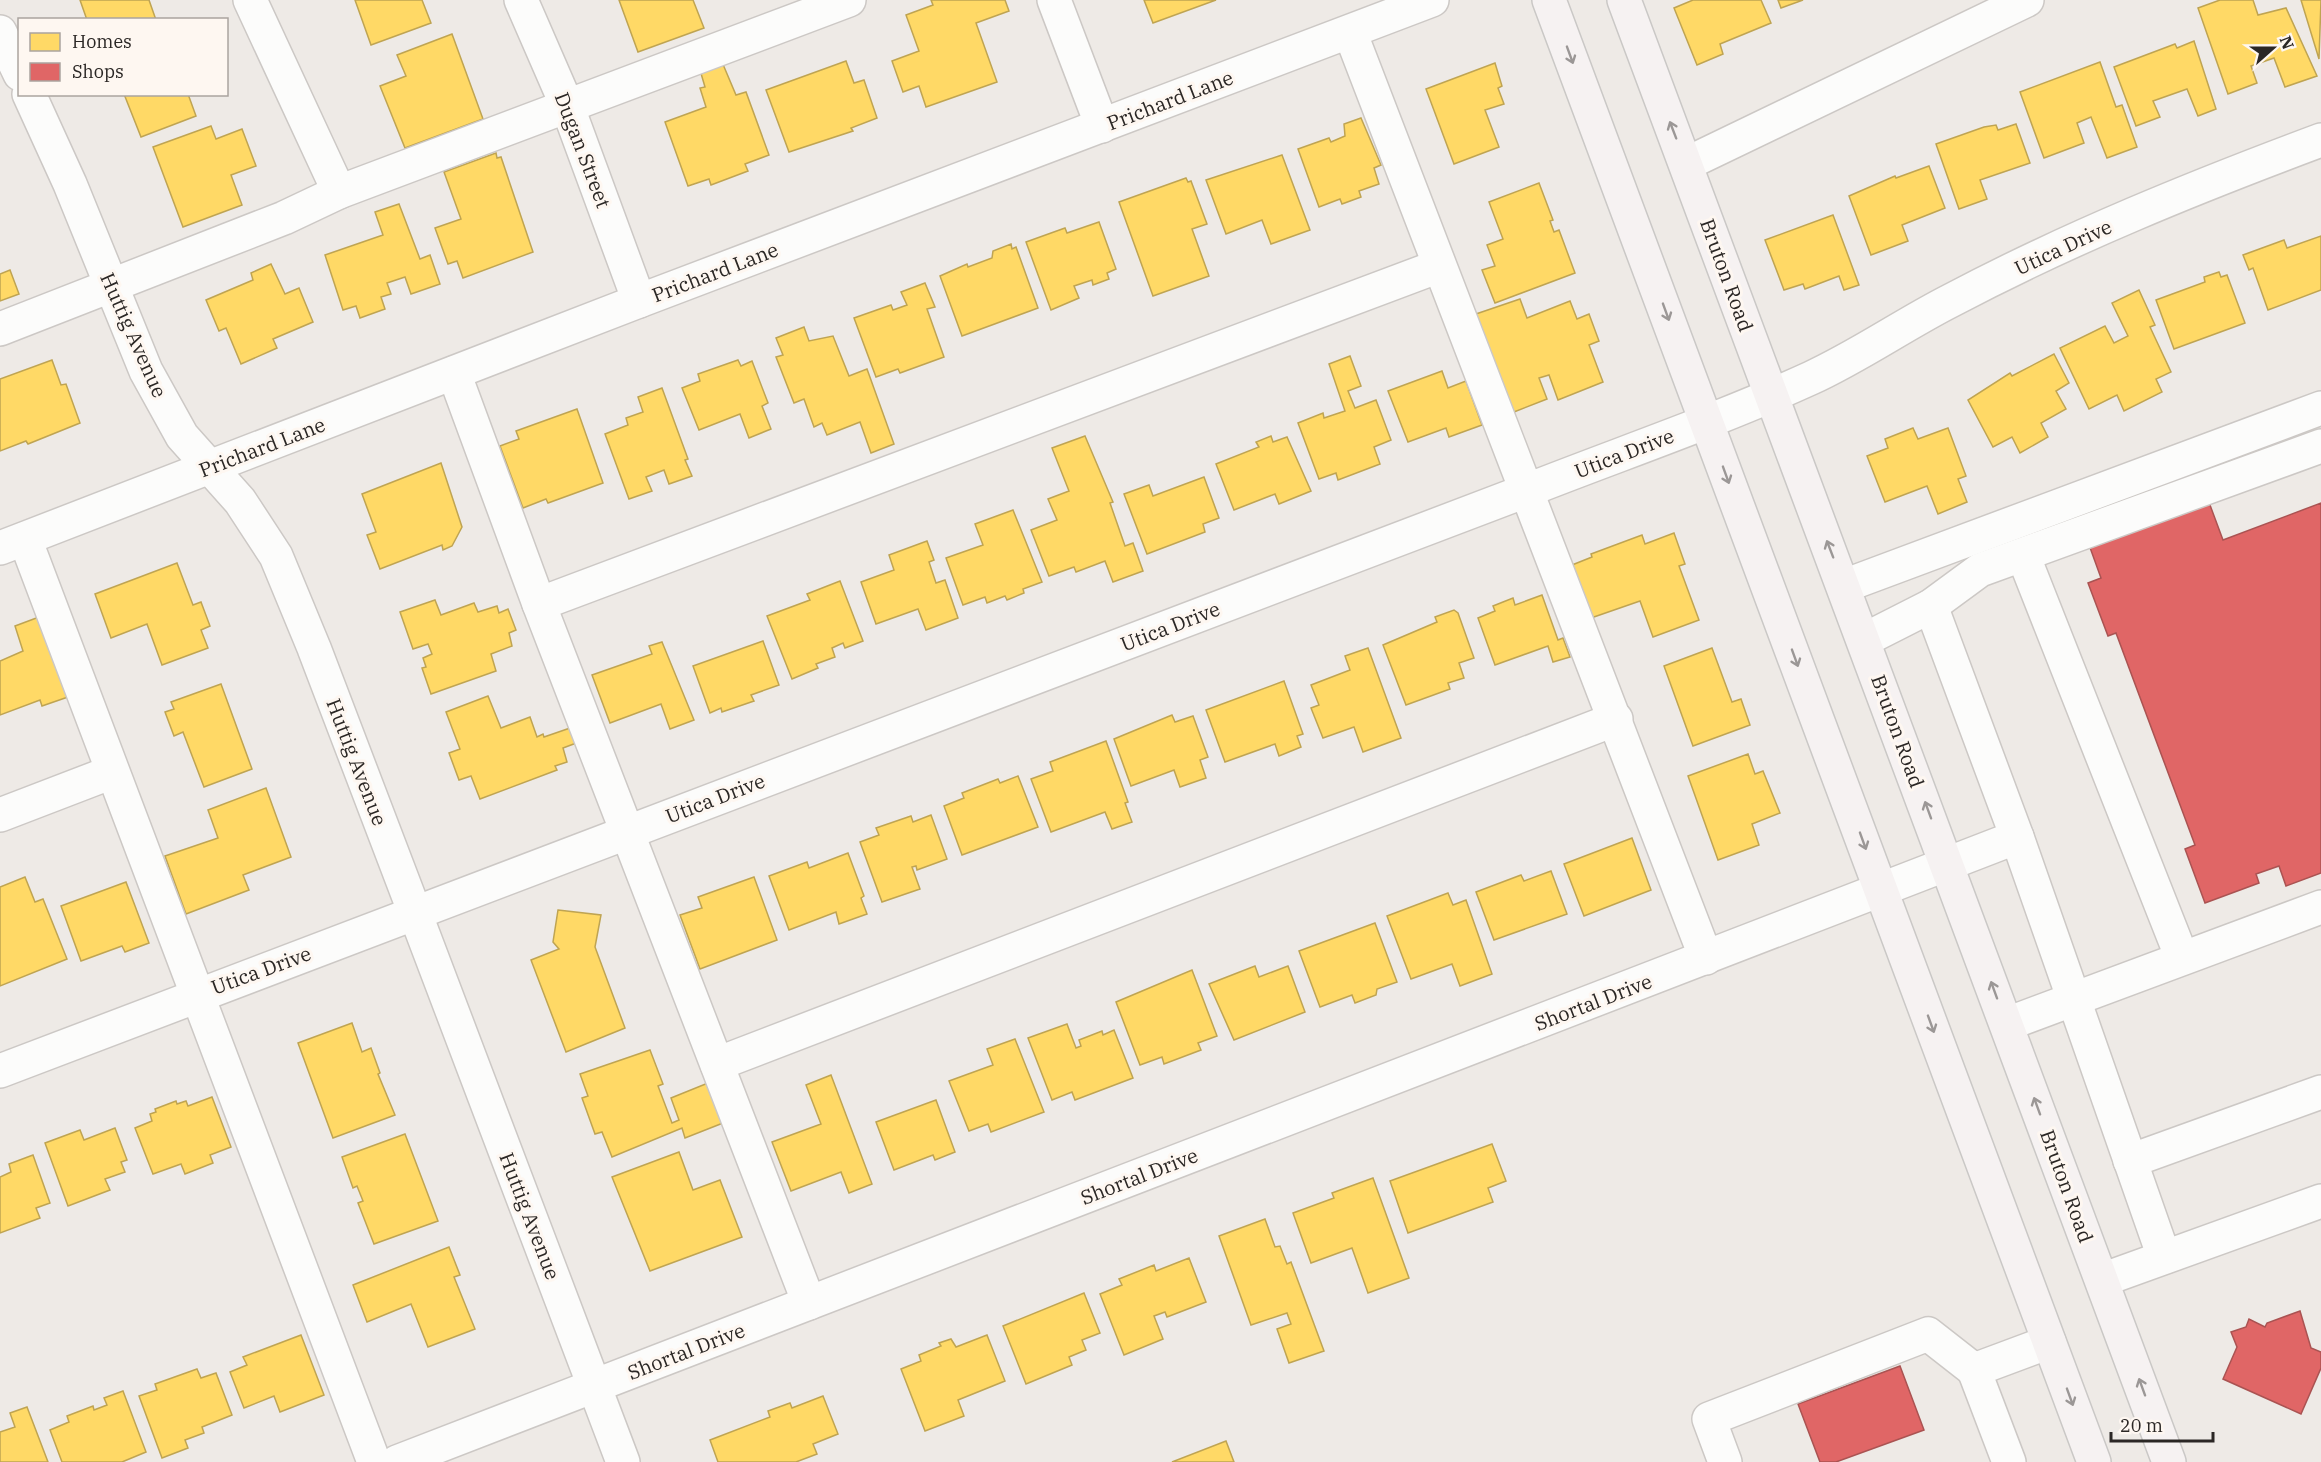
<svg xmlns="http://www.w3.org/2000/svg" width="2321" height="1462" viewBox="0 0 2321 1462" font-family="'IBM Plex Serif',serif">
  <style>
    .homes { fill: #ffd966; stroke: #bfa452; stroke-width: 1.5 }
    .shops { fill: #e06666; stroke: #aa5352; stroke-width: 1.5 }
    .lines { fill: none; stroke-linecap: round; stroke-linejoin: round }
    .minor-casing { stroke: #ccc8c5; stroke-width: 36 }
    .major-casing { stroke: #cac8c6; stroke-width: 36 }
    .minor { stroke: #fcfcfb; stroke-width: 33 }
    .major { stroke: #f6f2f2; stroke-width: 33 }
    .oneway { stroke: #9b9796 }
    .labels { text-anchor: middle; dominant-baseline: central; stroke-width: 6; stroke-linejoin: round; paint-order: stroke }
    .street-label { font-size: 20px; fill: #2b2725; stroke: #fef7f1 }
  </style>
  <rect width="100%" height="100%" fill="#eeeae6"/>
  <g class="homes">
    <path d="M80,0H149L156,20H87Z"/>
    <path d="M355,0H422L431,23L371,45Z"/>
    <path d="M619,0H693L704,28L638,52Z"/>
    <path d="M931,0H1005L1009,11L976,23L997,82L926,107L919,86L903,92L892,61L919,51L906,15L933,5Z"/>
    <path d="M1144,0H1216L1153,23Z"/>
    <path d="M1693,0H1761L1771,23L1720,44L1723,54L1697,65L1674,8Z"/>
    <path d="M1778,0H1803L1781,8Z"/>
    <path d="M2220,0H2253L2258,15L2286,8L2317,76L2285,87L2274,58L2251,66L2257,83L2228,94L2198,8Z"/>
    <path d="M2301,0H2321L2319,59Z"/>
    <path d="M452,34L483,119L405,148L380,86L406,76L397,55Z"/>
    <path d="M2194,41L2216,109L2198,116L2187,89L2153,101L2160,117L2136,126L2114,67L2175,44L2177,48Z"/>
    <path d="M846,61L854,83L864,80L877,118L851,128L853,131L789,152L766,90Z"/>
    <path d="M722,62L736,95L746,92L769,155L745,164L748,171L711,185L709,179L688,186L665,122L706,107L700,88L705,87L700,70Z"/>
    <path d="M2100,62L2116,107L2122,105L2137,147L2107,158L2091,117L2077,123L2084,143L2044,158L2020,92Z"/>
    <path d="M1495,63L1502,86L1498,88L1504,104L1485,110L1499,147L1454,164L1426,89Z"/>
    <path d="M124,94H188L196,116L141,137Z"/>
    <path d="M1361,118L1381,165L1374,168L1379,184L1359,191L1361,197L1342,204L1340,199L1319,207L1298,149L1329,138L1331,142L1345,136L1344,124Z"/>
    <path d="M2016,124L2030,163L1980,180L1987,199L1959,209L1936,144L1984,127L1996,125L1998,130Z"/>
    <path d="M211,126L216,139L242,129L256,166L231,175L242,205L183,227L153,147Z"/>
    <path d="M496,153L497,158L501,157L533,252L463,278L457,261L448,264L435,228L461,219L444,172Z"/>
    <path d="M1282,155L1310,230L1271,244L1262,220L1226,234L1206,180Z"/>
    <path d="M1929,166L1945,208L1902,225L1908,241L1871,255L1849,196L1895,176L1896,178Z"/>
    <path d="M1186,178L1188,182L1191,181L1207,224L1192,229L1209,276L1153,296L1119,202Z"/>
    <path d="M1539,183L1553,220L1550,221L1554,232L1559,230L1575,273L1495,303L1482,270L1495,266L1487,245L1503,239L1489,202Z"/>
    <path d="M399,204L420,259L430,255L440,284L411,294L405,277L387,283L391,294L381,297L385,309L360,318L356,306L343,310L325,255L383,235L375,212Z"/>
    <path d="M1833,215L1859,285L1844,290L1839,276L1805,289L1803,284L1784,290L1765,240Z"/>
    <path d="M1099,222L1116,269L1107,273L1109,279L1093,285L1092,280L1074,286L1079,298L1051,310L1026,242L1065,228L1067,233Z"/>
    <path d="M2321,236V290L2268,310L2253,268L2249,270L2243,255L2284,240L2287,248Z"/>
    <path d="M1011,244L1012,249L1016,247L1038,308L962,336L940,276L967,264L968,267L992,258L993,251Z"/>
    <path d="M271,264L285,294L299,288L313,322L273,339L277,348L241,364L226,328L219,331L206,300L253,280L251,273Z"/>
    <path d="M10,270L19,294L0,301V274Z"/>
    <path d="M2219,272L2221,277L2227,275L2245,323L2174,349L2156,300L2205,282L2204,277Z"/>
    <path d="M925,283L935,307L927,309L944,357L900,373L898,369L876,377L854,318L891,305L893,310L907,305L901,292Z"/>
    <path d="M2139,290L2155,325L2150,327L2171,372L2156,379L2162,392L2124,411L2117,395L2089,409L2060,348L2105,326L2114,343L2128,336L2112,303Z"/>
    <path d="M1520,299L1527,318L1570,301L1577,319L1589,314L1599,341L1589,345L1603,382L1558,400L1549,375L1539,378L1547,399L1514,412L1473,315Z"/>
    <path d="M804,327L809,341L833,336L849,376L867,369L894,444L871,453L860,422L827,435L822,423L814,427L804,399L794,403L776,357L783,355L776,338Z"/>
    <path d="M2054,354L2069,383L2056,391L2066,409L2041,423L2048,437L2020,453L2012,437L1993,447L1968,400L2010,373L2012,376Z"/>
    <path d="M1350,356L1361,386L1348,391L1355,408L1376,400L1391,440L1374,447L1380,464L1338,480L1336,473L1319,479L1298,423L1323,413L1324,418L1345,411L1329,364Z"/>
    <path d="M52,360L61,385L66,384L80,423L28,444L26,441L0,451V379Z"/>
    <path d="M738,360L741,366L752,361L768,403L762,406L771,429L749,438L740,414L699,430L682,388L700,381L698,374Z"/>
    <path d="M1442,371L1448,388L1466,381L1482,425L1449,437L1446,428L1408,442L1388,391Z"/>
    <path d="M662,388L688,459L685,460L692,476L669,484L664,470L646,477L652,491L629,499L605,434L628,425L626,418L643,412L638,397Z"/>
    <path d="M577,409L603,483L548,503L546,499L523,508L500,446L519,439L516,431Z"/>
    <path d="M1913,428L1918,439L1948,428L1966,476L1958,479L1967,502L1938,514L1927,486L1885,502L1867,456L1888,448L1885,439Z"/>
    <path d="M1085,436L1113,502L1110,503L1125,546L1133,543L1143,571L1113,582L1105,561L1076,572L1074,567L1049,576L1031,530L1057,520L1048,499L1069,491L1052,448Z"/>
    <path d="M1271,436L1273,442L1287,437L1311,491L1279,504L1275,494L1234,510L1216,464L1259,447L1256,442Z"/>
    <path d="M441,463L462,527L452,546L443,550L442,545L380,569L367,535L376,532L362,494Z"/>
    <path d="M1204,477L1219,518L1203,524L1205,532L1147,554L1124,494L1149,485L1153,496Z"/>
    <path d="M1013,510L1042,582L1023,589L1024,593L1007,600L1005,596L987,603L985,597L963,605L946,558L983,545L975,524Z"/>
    <path d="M1674,533L1685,564L1679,566L1699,620L1653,637L1640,601L1591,618L1572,565L1592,557L1591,554L1642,535L1645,544Z"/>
    <path d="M927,541L934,560L929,562L936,583L945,580L958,618L926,630L918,609L876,624L861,582L894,570L889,555Z"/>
    <path d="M177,563L193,605L201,602L210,626L201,630L208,648L162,665L147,624L111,638L95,594Z"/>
    <path d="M840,581L863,641L845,648L843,643L832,648L835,657L816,664L818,668L792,679L767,616L810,600L807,594Z"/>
    <path d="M1542,595L1558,640L1563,638L1570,657L1553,662L1548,646L1495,665L1478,618L1495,611L1493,606L1513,598L1515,605Z"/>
    <path d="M435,600L441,615L474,603L478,612L497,606L499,613L508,609L516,630L509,633L512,646L491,654L496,671L431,694L422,668L426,667L423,658L432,654L428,644L413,649L400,612Z"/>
    <path d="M1454,610L1458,613L1474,658L1459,663L1464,678L1448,683L1450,689L1406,705L1383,645L1437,622L1435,617Z"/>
    <path d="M39,617L68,697L42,706L40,700L0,715V661L23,651L15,626Z"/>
    <path d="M763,641L779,685L751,695L754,701L722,712L721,708L710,713L693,666Z"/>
    <path d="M662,642L694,720L670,729L661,704L610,723L592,675L652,654L649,646Z"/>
    <path d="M1368,648L1401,738L1363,752L1354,727L1323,738L1311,708L1319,705L1311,685L1350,670L1345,656Z"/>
    <path d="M1712,648L1732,702L1741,699L1750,725L1693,746L1664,666Z"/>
    <path d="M1284,681L1303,734L1297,736L1301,747L1279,756L1275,744L1225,762L1206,710Z"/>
    <path d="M221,684L252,769L204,787L183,732L174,736L165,712L174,709L171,702Z"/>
    <path d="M488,696L501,728L530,717L537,737L543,734L544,737L573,727L579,742L563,748L567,762L555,766L557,770L480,799L471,776L459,780L449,753L460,749L446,712Z"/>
    <path d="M1172,715L1175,722L1193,716L1208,757L1200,760L1206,778L1180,787L1174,770L1131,786L1114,739Z"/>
    <path d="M1106,741L1128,802L1125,803L1132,822L1112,829L1105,812L1051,832L1031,779L1053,771L1050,762Z"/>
    <path d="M1748,754L1755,774L1763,771L1780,813L1752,824L1759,845L1718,860L1688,776Z"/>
    <path d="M1018,776L1038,827L962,855L944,806L964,798L962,793L998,779L1000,783Z"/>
    <path d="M266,788L291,857L243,875L249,890L186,914L165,856L218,838L208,810Z"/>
    <path d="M931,815L947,859L917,870L916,866L912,867L920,889L882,902L860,842L879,835L876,828L911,816L913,822Z"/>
    <path d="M1632,838L1651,890L1584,916L1564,864Z"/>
    <path d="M848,853L864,896L861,898L867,914L839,924L836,912L789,930L769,876L807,862L809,868Z"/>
    <path d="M1551,871L1567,914L1494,940L1476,892L1521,875L1524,881Z"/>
    <path d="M25,877L35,902L43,899L67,959L0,986V887Z"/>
    <path d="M754,877L777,940L700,969L680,915L702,908L698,897Z"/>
    <path d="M126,882L149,943L125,952L122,946L81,961L61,906Z"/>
    <path d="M1448,893L1453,905L1466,900L1492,974L1460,986L1452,964L1411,979L1387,916Z"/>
    <path d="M558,910L601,915L595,947L625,1028L566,1052L531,960L559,949L553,942Z"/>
    <path d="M1375,923L1397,982L1377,989L1376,995L1355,1003L1352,995L1320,1007L1299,951Z"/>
    <path d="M1255,966L1259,977L1288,966L1305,1012L1234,1040L1209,984Z"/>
    <path d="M1192,970L1217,1036L1198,1043L1201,1050L1164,1064L1162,1057L1140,1065L1116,1002Z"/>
    <path d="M352,1023L362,1052L371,1048L380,1073L378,1074L395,1115L333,1138L298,1043Z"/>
    <path d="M1067,1024L1076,1048L1081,1046L1079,1040L1102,1031L1103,1035L1114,1030L1133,1078L1075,1100L1072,1092L1052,1100L1028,1038Z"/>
    <path d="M1015,1039L1044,1112L991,1132L988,1124L969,1131L949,1081L993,1065L987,1049Z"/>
    <path d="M650,1050L663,1084L658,1086L672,1123L679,1120L671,1098L708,1083L723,1123L685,1138L682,1128L612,1157L602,1132L595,1134L582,1098L588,1096L580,1074Z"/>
    <path d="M831,1075L872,1184L849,1193L841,1172L791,1191L772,1142L821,1124L806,1085Z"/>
    <path d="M212,1097L231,1147L210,1155L213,1163L185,1174L181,1164L153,1174L135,1128L152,1121L150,1114L156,1112L155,1109L176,1101L177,1104L186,1101L188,1106Z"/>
    <path d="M936,1100L955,1152L935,1160L933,1155L894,1170L876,1122Z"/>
    <path d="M115,1128L127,1160L121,1162L125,1172L105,1179L110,1190L68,1206L45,1143L80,1130L84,1140Z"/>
    <path d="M405,1134L438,1221L374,1244L358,1203L363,1201L357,1186L353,1188L342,1157Z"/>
    <path d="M1492,1144L1506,1181L1488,1188L1493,1202L1408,1233L1390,1181Z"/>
    <path d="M679,1152L693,1190L720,1180L742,1237L650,1271L612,1177Z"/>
    <path d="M33,1155L50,1203L36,1208L40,1218L0,1233V1177L11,1172L9,1164Z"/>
    <path d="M1373,1178L1409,1278L1368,1293L1352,1248L1311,1263L1293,1213L1334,1198L1332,1193Z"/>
    <path d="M1265,1219L1275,1247L1280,1246L1287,1264L1291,1262L1324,1351L1289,1363L1277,1329L1291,1324L1287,1313L1251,1325L1219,1236Z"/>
    <path d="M449,1247L460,1275L454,1277L475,1329L428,1347L411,1304L367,1322L353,1285Z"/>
    <path d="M1189,1258L1206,1302L1167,1317L1165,1312L1154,1316L1163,1339L1124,1355L1100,1294L1122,1285L1119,1279L1154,1265L1156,1271Z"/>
    <path d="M1084,1293L1100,1333L1082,1340L1086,1350L1069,1357L1072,1365L1026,1384L1003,1326Z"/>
    <path d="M301,1335L324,1395L280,1412L274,1396L244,1408L230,1372L247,1365L243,1357Z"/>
    <path d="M987,1335L1005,1381L958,1400L964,1416L925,1431L901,1369L921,1361L919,1355L941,1346L939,1343L951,1339L956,1347Z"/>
    <path d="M197,1369L201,1378L216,1373L232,1415L202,1427L204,1433L185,1440L188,1448L162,1458L139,1396L157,1390L155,1384Z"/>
    <path d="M123,1391L146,1452L122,1462H62L50,1430L69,1422L67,1416L93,1406L94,1410L107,1405L104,1398Z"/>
    <path d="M823,1396L838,1434L813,1444L817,1454L796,1462H718L710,1440L770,1417L768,1411L790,1403L792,1408Z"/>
    <path d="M27,1407L48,1462H0V1432L15,1427L10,1413Z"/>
    <path d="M1226,1441L1234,1462H1172Z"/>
  </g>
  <g class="shops">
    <path d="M2207,497L2223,540L2321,503V873L2286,886L2279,866L2256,874L2259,883L2205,903L2185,849L2195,845L2116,633L2108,636L2088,583L2101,578L2088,542Z"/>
    <path d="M2300,1311L2311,1348L2321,1352V1368L2301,1414L2223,1379L2237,1347L2231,1332L2246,1327L2249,1319L2265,1327L2267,1323Z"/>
    <path d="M1900,1366L1924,1430L1836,1462H1820L1798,1404Z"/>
  </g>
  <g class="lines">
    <g class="minor-casing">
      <g id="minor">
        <path d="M250,0L339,192"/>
        <path d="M521,0L568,108L639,301"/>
        <path d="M1054,0L1102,126"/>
        <path d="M0,32L20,74"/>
        <path d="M1350,32L1706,958"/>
        <path d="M29,94L70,184L146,371L182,436L240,501L276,556L314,648L415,913L623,1462"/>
        <path d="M1686,164L2027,0"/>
        <path d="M0,329L284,218L339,192L849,0"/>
        <path d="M454,373L539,604L809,1303"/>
        <path d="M25,539L374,1462"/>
        <path d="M0,548L639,301L1432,0"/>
        <path d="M2023,555L2182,958"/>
        <path d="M1844,586L2321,408"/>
        <path d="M539,604L1439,266"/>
        <path d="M1931,606L2017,837"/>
        <path d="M1864,640L1931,606L1980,570L2321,446"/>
        <path d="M0,815L112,772"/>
        <path d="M2007,1024L2321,907"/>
        <path d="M717,1064L1616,719"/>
        <path d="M0,1071L1528,490C1622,453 1719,420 1811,378C1859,356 1903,325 1950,301C2069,238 2195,187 2321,140"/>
        <path d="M2130,1161L2321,1092"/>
        <path d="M2102,1280L2321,1201"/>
        <path d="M1974,1370L2009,1462"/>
        <path d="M397,1462L2017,837L2164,1257"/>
        <path d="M1725,1462L1709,1419L1928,1334L1974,1370L2049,1342"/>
      </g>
    </g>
    <g class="major-casing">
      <g id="major">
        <path d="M1549,0L2094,1462"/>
        <path d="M1624,0L2169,1462"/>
      </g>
    </g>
    <use href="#minor" class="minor"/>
    <use href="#major" class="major"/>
  </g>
  <defs><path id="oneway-shaft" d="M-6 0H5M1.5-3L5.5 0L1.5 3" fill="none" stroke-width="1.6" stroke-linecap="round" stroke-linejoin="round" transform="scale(1.5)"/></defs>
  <g class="oneway">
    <use href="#oneway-shaft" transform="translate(1570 55) rotate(70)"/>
    <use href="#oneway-shaft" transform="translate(1673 130) rotate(-111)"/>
    <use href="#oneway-shaft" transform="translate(1666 312) rotate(70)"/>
    <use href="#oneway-shaft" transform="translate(1726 475) rotate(70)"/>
    <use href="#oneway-shaft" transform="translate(1830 549) rotate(-111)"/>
    <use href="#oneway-shaft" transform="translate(1795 658) rotate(70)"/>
    <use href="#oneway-shaft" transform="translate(1928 810) rotate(-110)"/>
    <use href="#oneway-shaft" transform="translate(1863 841) rotate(70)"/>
    <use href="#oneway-shaft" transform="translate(1994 990) rotate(-110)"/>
    <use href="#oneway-shaft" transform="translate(1931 1024) rotate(70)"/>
    <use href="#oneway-shaft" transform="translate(2037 1106) rotate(-110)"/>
    <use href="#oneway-shaft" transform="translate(2142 1387) rotate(-110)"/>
    <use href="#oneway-shaft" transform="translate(2070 1397) rotate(70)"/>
  </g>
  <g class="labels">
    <g class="street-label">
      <text transform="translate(1170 100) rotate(-21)">Prichard Lane</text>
      <text transform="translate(583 150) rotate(69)">Dugan Street</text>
      <text transform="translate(2063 247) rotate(-25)">Utica Drive</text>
      <text transform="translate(715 272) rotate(-21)">Prichard Lane</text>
      <text transform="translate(1727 275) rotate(70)">Bruton Road</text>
      <text transform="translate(134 335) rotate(66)">Huttig Avenue</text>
      <text transform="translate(262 447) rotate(-21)">Prichard Lane</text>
      <text transform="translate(1624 453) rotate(-21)">Utica Drive</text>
      <text transform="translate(1170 626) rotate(-21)">Utica Drive</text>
      <text transform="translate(1898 731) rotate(70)">Bruton Road</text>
      <text transform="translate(357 762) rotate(69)">Huttig Avenue</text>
      <text transform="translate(715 798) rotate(-21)">Utica Drive</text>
      <text transform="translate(261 970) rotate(-20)">Utica Drive</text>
      <text transform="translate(1593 1002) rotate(-21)">Shortal Drive</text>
      <text transform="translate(1139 1176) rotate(-21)">Shortal Drive</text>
      <text transform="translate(2067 1186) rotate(70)">Bruton Road</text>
      <text transform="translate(530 1216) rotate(69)">Huttig Avenue</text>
      <text transform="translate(686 1351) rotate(-21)">Shortal Drive</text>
    </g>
  </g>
  <rect x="18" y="18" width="210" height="78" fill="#fef7f1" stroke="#aaa49f" stroke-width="1.5"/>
  <rect x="30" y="33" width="30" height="18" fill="#ffd966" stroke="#aaa49f" stroke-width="1.5"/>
  <text x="72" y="48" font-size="18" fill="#2b2725">Homes</text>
  <rect x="30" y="63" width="30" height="18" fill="#e06666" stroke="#aaa49f" stroke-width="1.5"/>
  <text x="72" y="78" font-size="18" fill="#2b2725">Shops</text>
  <g transform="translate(2273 48) rotate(69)" stroke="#fef7f1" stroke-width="4.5" paint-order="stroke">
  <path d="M0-4.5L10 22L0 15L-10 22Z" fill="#2b2725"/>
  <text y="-9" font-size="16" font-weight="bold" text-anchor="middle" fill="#2b2725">N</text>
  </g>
  <path d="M2111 1432v9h102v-9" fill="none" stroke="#2b2725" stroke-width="3"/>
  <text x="2120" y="1432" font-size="18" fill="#2b2725" stroke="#fef7f1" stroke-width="4.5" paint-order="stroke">20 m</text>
</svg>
